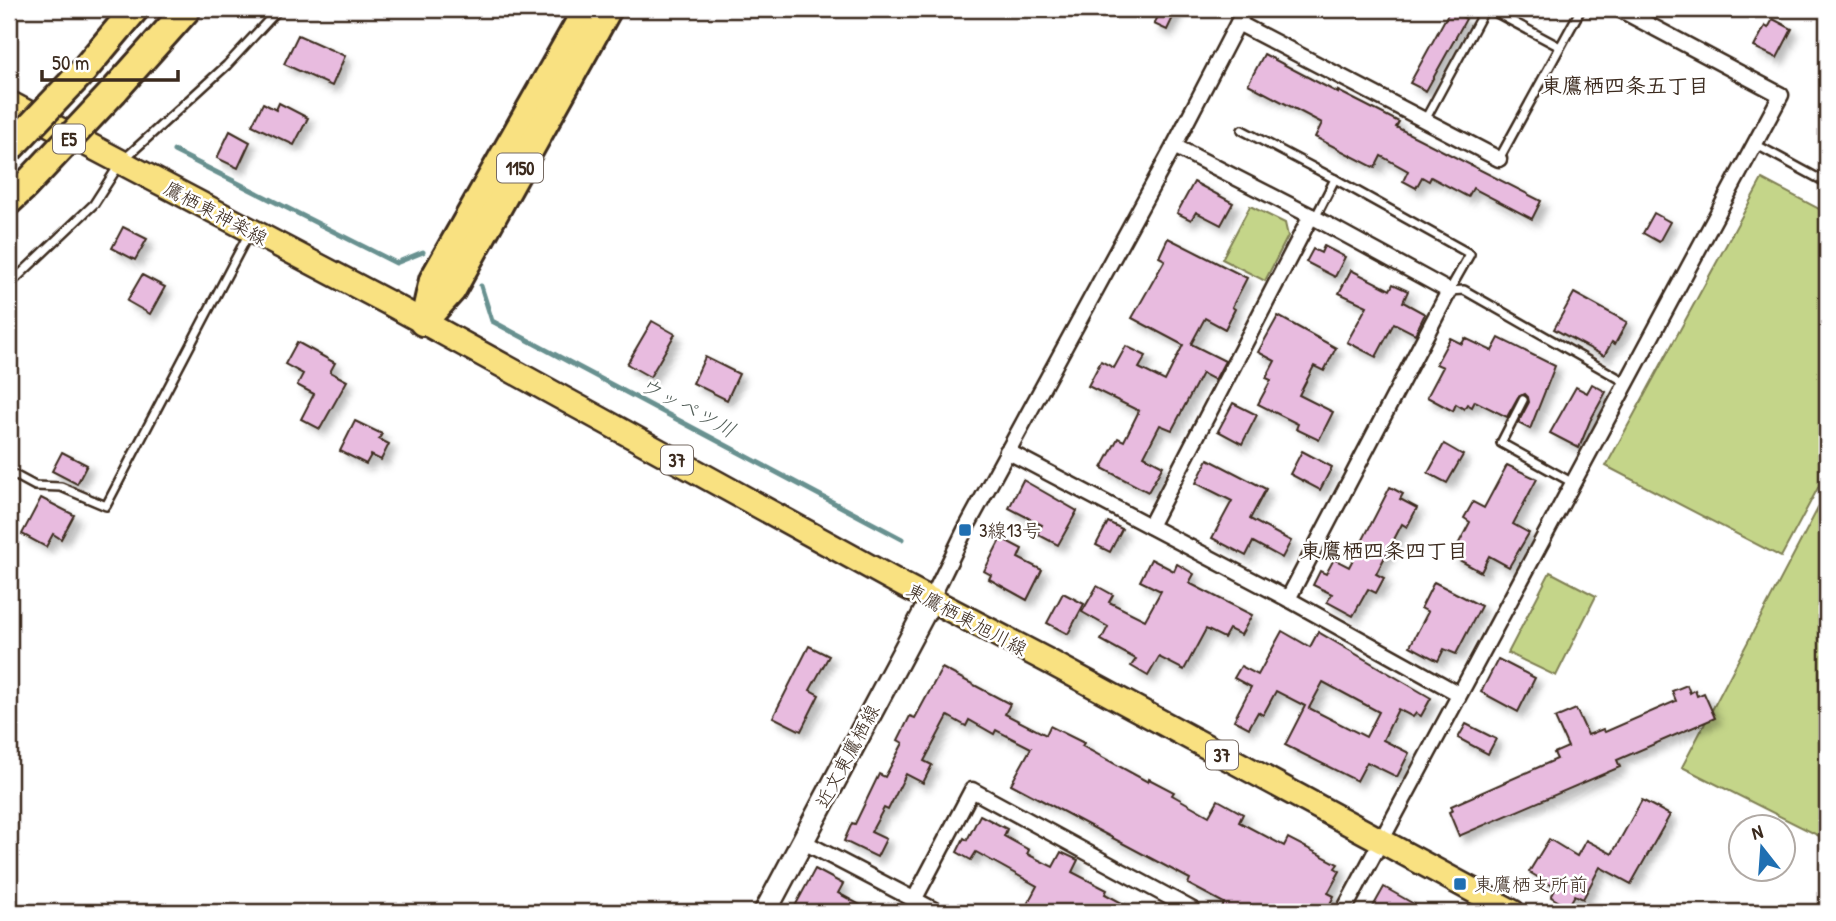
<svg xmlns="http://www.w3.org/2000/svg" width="1836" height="921" viewBox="0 0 1836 921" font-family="'Patrick Hand','Klee One',sans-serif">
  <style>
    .green { fill: #c4d589; stroke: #808054; stroke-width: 2 }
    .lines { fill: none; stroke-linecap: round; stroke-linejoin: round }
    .stream { stroke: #679190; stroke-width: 5 }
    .building { fill: #e8bbdf; stroke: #3b2a1e; stroke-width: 2; fill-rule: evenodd; filter: url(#shadow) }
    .lane-casing { stroke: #3b2a1e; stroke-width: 12 }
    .street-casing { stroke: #3b2a1e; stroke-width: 19 }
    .secondary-casing { stroke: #3b2a1e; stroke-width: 26 }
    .primary-casing { stroke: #3b2a1e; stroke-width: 28 }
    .highway-casing { stroke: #3b2a1e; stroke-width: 32 }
    .lane { stroke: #fff; stroke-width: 7 }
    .street { stroke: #fff; stroke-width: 14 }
    .secondary { stroke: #fff; stroke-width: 21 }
    .primary { stroke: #f9e181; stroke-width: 23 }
    .highway { stroke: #f9e181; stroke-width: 26 }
    .highway-bridge-casing { stroke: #3b2a1e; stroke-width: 32; stroke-linecap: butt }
    .highway-bridge { stroke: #f9e181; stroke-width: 26 }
    .poi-dot { fill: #1f6fb2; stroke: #fff; stroke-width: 2.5 }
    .labels { text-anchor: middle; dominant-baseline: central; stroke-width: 5; stroke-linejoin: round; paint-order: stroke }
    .shield { fill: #fff; stroke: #766a62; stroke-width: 2 }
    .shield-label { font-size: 18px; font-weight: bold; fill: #3b2a1e }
    .street-label { font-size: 19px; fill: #3b2a1e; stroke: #fff }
    .poi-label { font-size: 19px; fill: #3b2a1e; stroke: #fff; text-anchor: start }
    .neighbourhood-label { font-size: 21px; font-weight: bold; fill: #3b2a1e; stroke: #fff }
    .water-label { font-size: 21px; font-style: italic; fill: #515d57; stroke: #fff }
  </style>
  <defs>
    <filter id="shadow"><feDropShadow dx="6" dy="6" stdDeviation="3.5" flood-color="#0004"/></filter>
  </defs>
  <rect width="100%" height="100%" fill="#fff"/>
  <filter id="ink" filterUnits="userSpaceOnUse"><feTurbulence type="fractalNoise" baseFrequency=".0143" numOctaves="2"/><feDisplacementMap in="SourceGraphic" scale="14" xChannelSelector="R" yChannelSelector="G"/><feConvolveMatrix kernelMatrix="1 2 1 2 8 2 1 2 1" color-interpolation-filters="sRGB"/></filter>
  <g filter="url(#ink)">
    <g class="green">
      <path d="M1762,179L1827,213V471L1781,557L1606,466Z"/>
      <path d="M1250,206L1285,223L1288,236L1265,281L1222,259Z"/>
      <path d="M1826,493H1827V840L1682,767Z"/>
      <path d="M1550,572L1596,596L1556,676L1508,653Z"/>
    </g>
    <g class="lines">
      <g class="stream">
        <path d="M174,151L396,263L423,252"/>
        <path d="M481,286L492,321L902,539"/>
      </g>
    </g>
    <g class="building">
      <path d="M1162,9H1177L1167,30L1154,24Z"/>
      <path d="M1450,10L1466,19L1426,91L1410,83Z"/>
      <path d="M1773,19L1792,29L1777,58L1754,47L1765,26L1768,28Z"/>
      <path d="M298,35L345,56L332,86L284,64Z"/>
      <path d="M1264,54L1338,93V91L1399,122L1396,127L1541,201L1532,219L1473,188L1468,197L1431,177L1429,181L1422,177L1416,188L1403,181L1408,171L1381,156L1375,168L1315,137L1322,123L1248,84Z"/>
      <path d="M263,103L276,110L279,103L308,118L294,145L252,125Z"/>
      <path d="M230,131L250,142L238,168L217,158Z"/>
      <path d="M1194,182L1233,203L1221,225L1196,212L1191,220L1177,213Z"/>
      <path d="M1654,213L1670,222L1659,242L1643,233Z"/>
      <path d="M123,227L147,239L135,260L112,248Z"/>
      <path d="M1168,238L1247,278L1232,307L1235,309L1225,329L1205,318L1191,344L1225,361L1215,380L1202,373L1172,430L1160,425L1144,456L1163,466L1148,492L1102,468L1118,438L1124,441L1139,411L1088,386L1101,361L1114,368L1126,346L1146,356L1139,368L1165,381L1183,345L1132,318L1165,260L1159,257Z"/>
      <path d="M1324,246L1345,257L1335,277L1306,262L1313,249L1321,253Z"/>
      <path d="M1351,270L1390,290L1393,284L1408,291L1403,302L1425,314L1415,334L1394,323L1376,357L1347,342L1367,306L1339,293Z"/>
      <path d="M142,275L165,287L150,314L127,301Z"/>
      <path d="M1574,293L1627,322L1615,344L1612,342L1604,356L1554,329Z"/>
      <path d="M1278,316L1336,348L1324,371L1314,366L1299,395L1333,412L1319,440L1296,429L1298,424L1258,404L1271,380L1266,378L1275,361L1258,352Z"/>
      <path d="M652,321L675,334L650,377L627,364Z"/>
      <path d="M1450,338L1462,344L1465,338L1492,351L1499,338L1555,366L1530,429L1518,423L1529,402L1528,397L1525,394L1518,397L1507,417L1475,401L1472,407L1467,404L1464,409L1456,404L1453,411L1427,397L1443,367L1436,364Z"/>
      <path d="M297,342L335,363L330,372L347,381L320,429L301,419L314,394L297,385L303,374L285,364Z"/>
      <path d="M705,357L739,374L727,400L693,383Z"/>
      <path d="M1592,384L1606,392L1590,421L1579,448L1550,433L1576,387L1587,393Z"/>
      <path d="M1233,403L1257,415L1242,444L1218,431Z"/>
      <path d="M355,421L382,434L379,439L389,444L381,460L371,455L366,464L340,451Z"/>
      <path d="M1444,444L1463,455L1447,483L1428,473Z"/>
      <path d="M1302,451L1332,467L1320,490L1290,474Z"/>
      <path d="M62,452L87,465L77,484L52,471Z"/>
      <path d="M1208,459L1266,489L1250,519L1291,541L1282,558L1253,542L1246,556L1212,538L1232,501L1196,483Z"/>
      <path d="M1507,465L1537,479L1513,524L1529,533L1509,567L1489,556L1481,572L1452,556L1470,522L1464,518L1473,502L1484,508Z"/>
      <path d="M1023,480L1077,511L1058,545L1037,534L1042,525L1009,508Z"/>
      <path d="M1390,487L1403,494L1400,499L1417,508L1407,527L1402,524L1376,574L1384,578L1376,593L1368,589L1353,616L1327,602L1332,594L1313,585L1320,571L1326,574L1334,559L1349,567Z"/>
      <path d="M41,498L74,515L61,539L53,534L46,547L22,534Z"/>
      <path d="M1108,522L1122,529L1110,552L1096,545Z"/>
      <path d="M1001,538L1022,549L1018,558L1042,570L1027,600L989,579L991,575L984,571Z"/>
      <path d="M1151,559L1174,571L1177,564L1194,574L1189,583L1252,615L1241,635L1229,629L1224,638L1206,629L1184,670L1159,657L1148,676L1131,666L1136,659L1101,640L1108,627L1082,612L1097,586L1113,595L1109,602L1145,620L1161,591L1140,581Z"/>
      <path d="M1434,582L1481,606L1456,654L1444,649L1438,661L1410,646L1428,612L1421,608Z"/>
      <path d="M1063,593L1084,604L1068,634L1047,623Z"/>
      <path d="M1282,631L1310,647L1318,632L1431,698L1421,716L1416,713L1413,717L1398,709L1383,740L1409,753L1397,777L1367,762L1357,781L1285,745L1305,706L1276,691L1263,715L1258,712L1249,728L1234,720L1251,687L1234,678L1241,666L1258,675ZM1323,682L1379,712L1366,737L1309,708Z"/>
      <path d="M809,646L829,656L810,690L819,695L801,731L773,717Z"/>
      <path d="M1498,659L1535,678L1518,712L1481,692Z"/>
      <path d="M942,668L1010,704L1005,714L1046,735L1050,726L1084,743L1082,746L1148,782L1149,779L1174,792L1172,795L1209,816L1218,800L1243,814L1239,822L1284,846L1288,838L1338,864L1335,868L1340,871L1328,893L1334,896L1326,912H1230L1222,908L1224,903L1188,884L1190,879L1011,784L1031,748L996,730L994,734L969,720L966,726L948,716L924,761L932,765L923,783L906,774L888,810L884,808L871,832L886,839L877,857L844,841L852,823L855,824L879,774L885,777L903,743L898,740L910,716L915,718Z"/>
      <path d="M1687,685L1690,693L1695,690L1697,696L1704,693L1715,718L1617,760L1620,767L1459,836L1449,812L1453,810L1451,806L1557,759L1554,753L1568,747L1555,718L1576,709L1588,735L1603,729L1605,732L1676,701L1672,691Z"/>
      <path d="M1466,724L1496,739L1488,754L1458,738Z"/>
      <path d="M1642,800L1670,815L1631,884L1600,867L1583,899L1575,895L1568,907L1551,897L1556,888L1529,872L1549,839L1577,856L1586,840L1612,854Z"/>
      <path d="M980,815L1007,829L1004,836L1029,850L1027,854L1053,867L1061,852L1078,860L1072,872L1107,890L1105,894L1139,912H1023L1037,886L976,852L971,860L957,852L964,838L967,840Z"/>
      <path d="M815,869L843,884L838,893L873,912H806L795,906Z"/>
      <path d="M1384,887L1428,912H1370Z"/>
    </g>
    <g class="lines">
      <g class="lane-casing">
        <g id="lane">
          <path d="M1489,9L1560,47"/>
          <path d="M1425,120L1485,9"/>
          <path d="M1242,130L1335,179L1315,218"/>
          <path d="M1755,144L1827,183"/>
          <path d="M1499,159L1581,9"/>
          <path d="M1335,179L1470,254L1449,291"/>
          <path d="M9,285L94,204L121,162L227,65L279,9"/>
          <path d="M1449,291L1464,290L1627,383"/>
          <path d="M1523,400L1501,443L1573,483"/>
          <path d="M9,472L35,486L61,487L106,506L249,233"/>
        </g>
      </g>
      <g class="street-casing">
        <g id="street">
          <path d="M1238,23L1499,159"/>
          <path d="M1174,146L1315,218L1449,291L1288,599"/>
          <path d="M1007,451L1288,599L1459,694"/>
          <path d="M1150,526L1311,216"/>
          <path d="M931,600L965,530L1174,146L1245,9"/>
          <path d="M802,841L938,912"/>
          <path d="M914,900L972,790L1193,910L1191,912"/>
          <path d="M1343,912L1781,95L1619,9"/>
        </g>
      </g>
      <g class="secondary-casing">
        <path id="secondary" d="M765,912L931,600"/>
      </g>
      <g class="primary-casing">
        <path id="primary" d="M9,103L389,303L903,585L1050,662L1513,912"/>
      </g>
      <g class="highway-casing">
        <g id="highway">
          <path d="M83,71L135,9"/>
          <path d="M114,91L187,9"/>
          <path d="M9,201L24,187"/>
          <path d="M424,320L433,280L587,9"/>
          <path d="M423,322L452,290L608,9"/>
        </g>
      </g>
      <use href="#lane" class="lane"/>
      <use href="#street" class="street"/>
      <use href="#secondary" class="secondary"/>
      <use href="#primary" class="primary"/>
      <use href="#highway" class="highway"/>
      <g class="highway-bridge-casing">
        <g id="highway-bridge">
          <path d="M9,149L83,71"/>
          <path d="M24,187L114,91"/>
        </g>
      </g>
      <use href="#highway-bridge" class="highway-bridge"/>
    </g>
  </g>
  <g class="poi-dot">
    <rect x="958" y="523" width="14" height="14" rx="3.5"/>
    <rect x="1453" y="877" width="14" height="14" rx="3.5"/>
  </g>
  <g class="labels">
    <g class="shield">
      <rect x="53" y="124.5" width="32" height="29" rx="5"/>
      <rect x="497" y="153.5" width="46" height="29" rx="5"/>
      <rect x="661" y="445.5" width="32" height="29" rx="5"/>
      <rect x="1206" y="740.5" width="32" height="29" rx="5"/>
    </g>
    <g class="shield-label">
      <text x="69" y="139">E5</text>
      <text x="520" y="168">1150</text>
      <text x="677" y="460">37</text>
      <text x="1222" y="755">37</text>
    </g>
    <g class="street-label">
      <text transform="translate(216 213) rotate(28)">鷹栖東神楽線</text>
      <text transform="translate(967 619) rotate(28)">東鷹栖東旭川線</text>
      <text transform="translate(847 756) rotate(-62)">近文東鷹栖線</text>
    </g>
    <g class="poi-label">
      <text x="979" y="530">3線13号</text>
      <text x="1474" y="884">東鷹栖支所前</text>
    </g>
    <g class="neighbourhood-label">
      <text x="1625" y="85">東鷹栖四条五丁目</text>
      <text x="1384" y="550">東鷹栖四条四丁目</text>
    </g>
    <g class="water-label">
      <text transform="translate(688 407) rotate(28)">ウッペツ川</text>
    </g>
  </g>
  <rect width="1836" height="921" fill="none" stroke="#fff" stroke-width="35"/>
  <rect x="18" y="18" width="1801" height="886" fill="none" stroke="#3b2a1e" stroke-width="2.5" filter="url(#ink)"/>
  <g transform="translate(1762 848) rotate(343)"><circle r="33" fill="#ffffff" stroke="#b1aaa5" stroke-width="2"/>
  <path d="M0-5L12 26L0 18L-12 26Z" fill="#1f6fb2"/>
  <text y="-10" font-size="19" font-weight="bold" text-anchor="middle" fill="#3b2a1e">N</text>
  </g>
  <path d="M42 70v10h136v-10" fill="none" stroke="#3b2a1e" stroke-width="3.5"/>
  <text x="52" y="70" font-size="21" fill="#3b2a1e" stroke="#ffffff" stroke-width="5" paint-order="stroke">50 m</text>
</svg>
